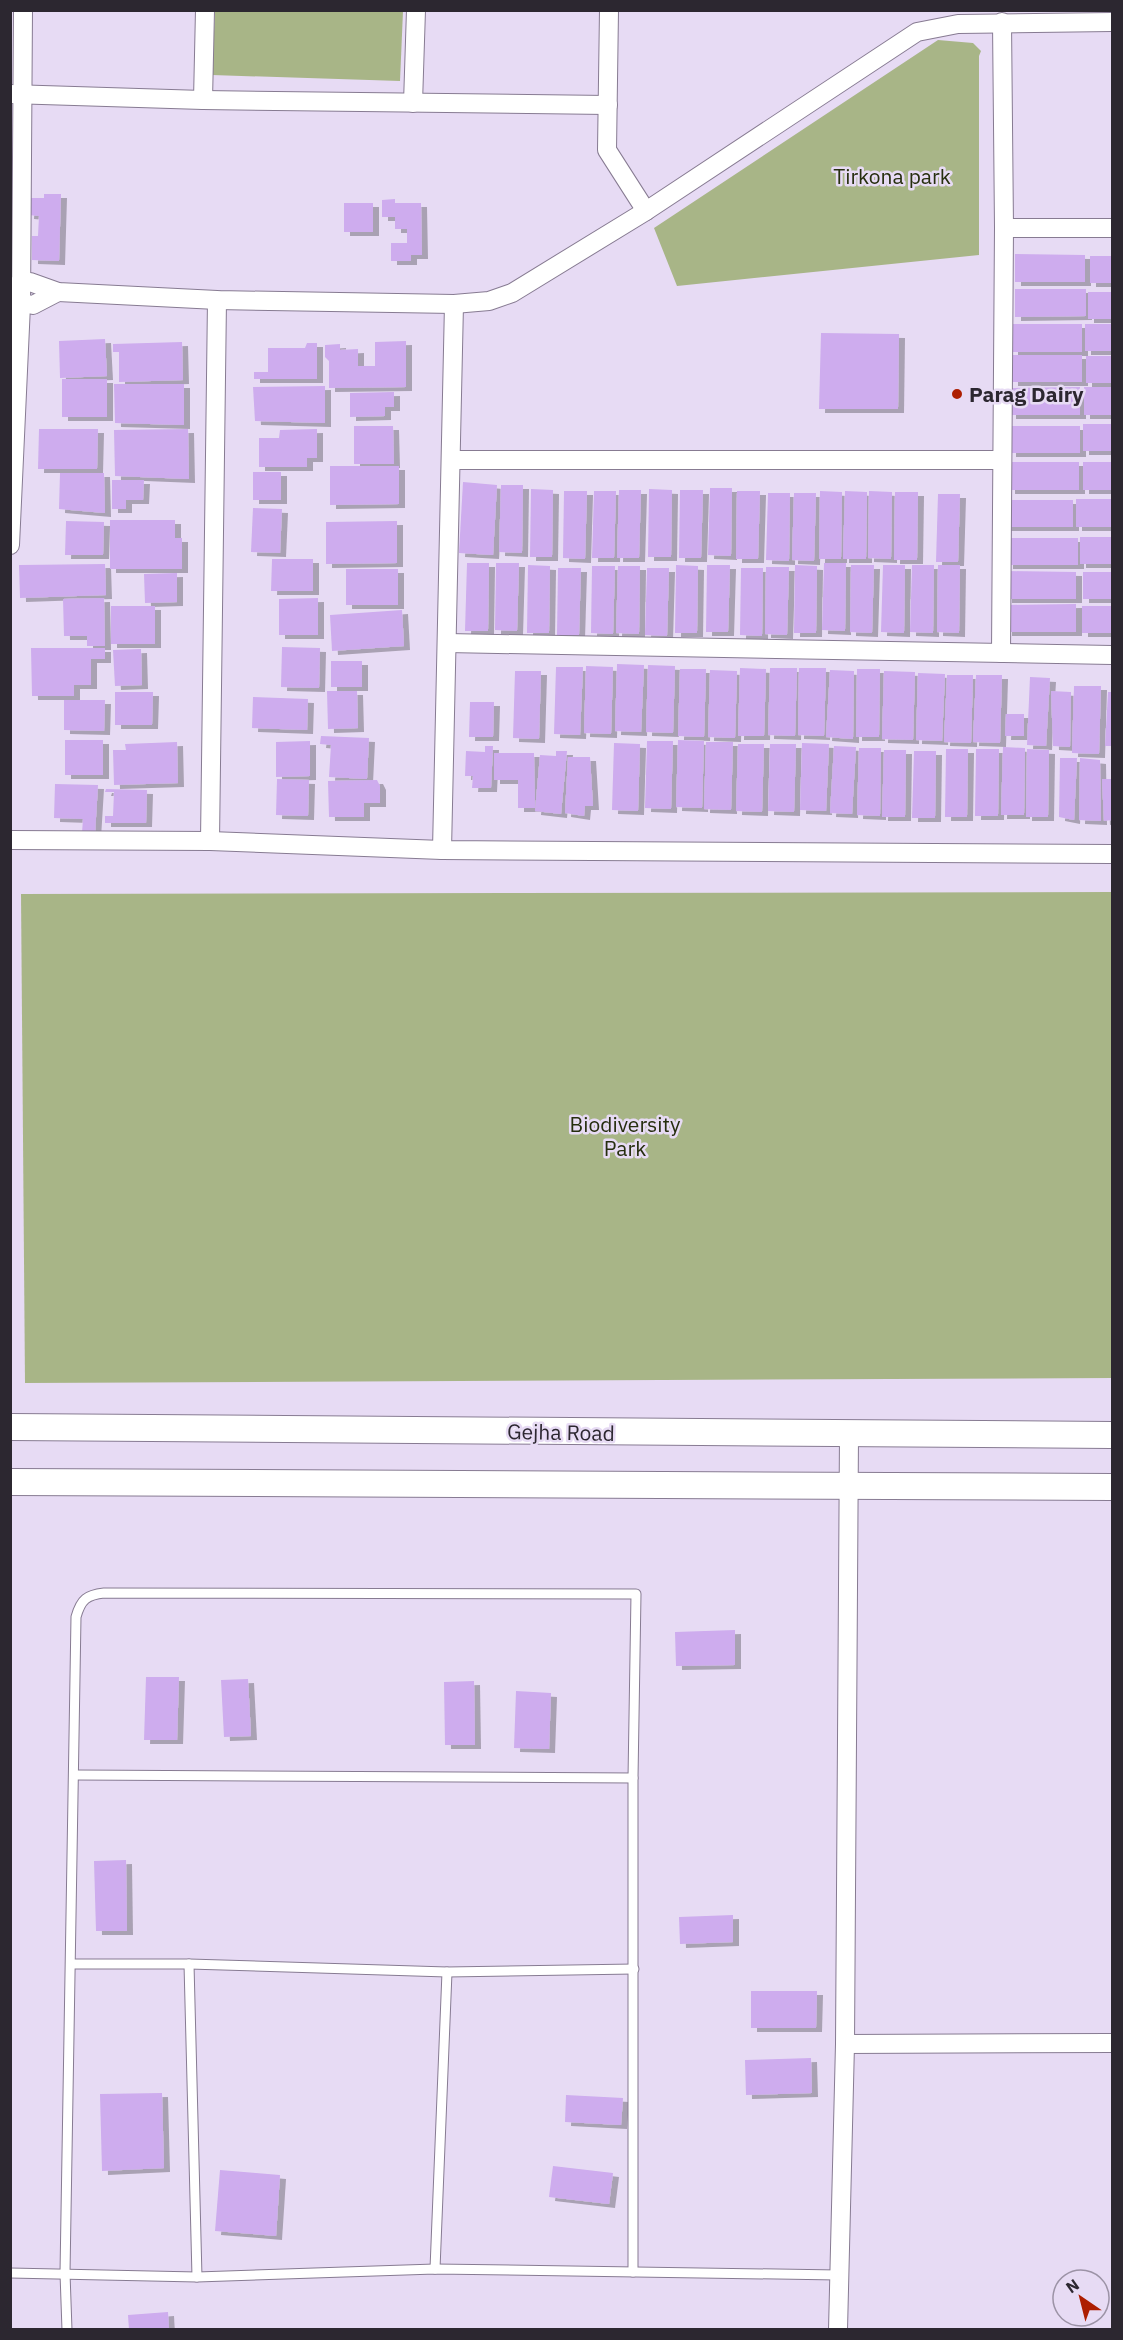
<svg xmlns="http://www.w3.org/2000/svg" width="1123" height="2340" viewBox="0 0 1123 2340" font-family="'IBM Plex Sans',sans-serif">
  <style>
    .green { fill: #a8b587 }
    .building { fill: #ceacee; filter: url(#shadow) }
    .lines { fill: none; stroke-linecap: round; stroke-linejoin: round }
    .lane-casing { stroke: #877b92; stroke-width: 11 }
    .street-casing { stroke: #877b92; stroke-width: 20 }
    .secondary-casing { stroke: #877b92; stroke-width: 28 }
    .lane { stroke: #fff; stroke-width: 9 }
    .street { stroke: #fff; stroke-width: 18 }
    .secondary { stroke: #fff; stroke-width: 26 }
    .poi-dot { fill: #ad1e01; stroke: #e7dbf4; stroke-width: 2 }
    .labels { text-anchor: middle; dominant-baseline: central; stroke-width: 5; stroke-linejoin: round; paint-order: stroke }
    .park-label { font-size: 21px; fill: #262e0e; stroke: #e7dbf4 }
    .poi-label { font-size: 21px; font-weight: bold; fill: #2c2730; stroke: #e7dbf4; text-anchor: start }
    .street-label { font-size: 21px; fill: #2c2730; stroke: #e7dbf4 }
  </style>
  <defs>
    <filter id="shadow"><feDropShadow dx="6" dy="4" stdDeviation="0" flood-color="#0004"/></filter>
  </defs>
  <rect width="100%" height="100%" fill="#e7dbf4"/>
  <g class="green">
    <path d="M215,11H403L400,81L212,75Z"/>
    <path d="M938,40L973,43L981,51L979,56V255L677,286L654,228Z"/>
    <path d="M1112,892V1378L25,1383L21,894Z"/>
  </g>
  <g class="building">
    <path d="M44,194H61L59,261L32,260V236H38L39,216L28,215L29,198H44Z"/>
    <path d="M395,199V203H421L422,255H411V261H391V243H407V229H395V217H382V200Z"/>
    <rect x="344" y="203" width="29" height="29"/>
    <path d="M1015,254L1085,255V282H1015Z"/>
    <rect x="1090" y="256" width="22" height="27"/>
    <path d="M1015,289H1086V316L1015,317Z"/>
    <rect x="1088" y="292" width="24" height="27"/>
    <rect x="1012" y="324" width="70" height="28"/>
    <rect x="1085" y="324" width="27" height="27"/>
    <path d="M821,333L899,334L898,409H819Z"/>
    <path d="M105,339L107,376L60,378L59,341Z"/>
    <path d="M406,341V387L329,388V361L325,357V345L340,344V350L358,349V366H375V342Z"/>
    <path d="M182,342L183,380L119,382V352H113V344Z"/>
    <path d="M307,343H317V379H254V372H268V348H305Z"/>
    <rect x="1012" y="355" width="70" height="27"/>
    <rect x="1086" y="356" width="26" height="27"/>
    <rect x="62" y="379" width="45" height="38"/>
    <path d="M114,384H184V425L115,423Z"/>
    <path d="M325,386V423L255,421L253,387Z"/>
    <path d="M1080,387V415H1010V388Z"/>
    <rect x="1084" y="387" width="28" height="28"/>
    <path d="M394,392V407H385V416L350,417V393Z"/>
    <rect x="1083" y="424" width="29" height="27"/>
    <path d="M354,426H393L394,464H354Z"/>
    <rect x="1010" y="426" width="70" height="27"/>
    <path d="M39,429H98L97,469H38Z"/>
    <path d="M188,429L189,479L115,476L114,430Z"/>
    <path d="M317,429V458H307V467H259V438H279L280,430Z"/>
    <rect x="1009" y="462" width="70" height="28"/>
    <rect x="1083" y="462" width="29" height="28"/>
    <path d="M330,466H399V504L330,505Z"/>
    <rect x="253" y="472" width="28" height="28"/>
    <path d="M60,473H104L105,513L59,509Z"/>
    <path d="M112,480H144L143,500H126V509H112Z"/>
    <path d="M463,482L497,485L493,555L459,553Z"/>
    <path d="M501,485H523L522,553L499,552Z"/>
    <path d="M710,488H732L731,556L708,555Z"/>
    <path d="M531,489L553,490L552,557H530Z"/>
    <path d="M649,489L672,490L671,557H648Z"/>
    <path d="M619,490H641L639,558H617Z"/>
    <path d="M680,490H703L701,558H679Z"/>
    <path d="M564,491H587L585,559L563,558Z"/>
    <path d="M594,491H616L614,558H592Z"/>
    <path d="M737,491H760L758,559H736Z"/>
    <path d="M820,491L842,492L841,559H819Z"/>
    <path d="M845,491L867,492L866,559H843Z"/>
    <path d="M869,491L892,492L891,559L868,558Z"/>
    <path d="M895,492H918L917,560H894Z"/>
    <path d="M768,493H790L789,561L766,560Z"/>
    <path d="M794,493H816L814,561L792,560Z"/>
    <path d="M938,494H960L958,562H936Z"/>
    <rect x="1076" y="499" width="36" height="28"/>
    <rect x="1003" y="500" width="70" height="27"/>
    <path d="M253,508L282,509L280,553L251,552Z"/>
    <path d="M110,520H175V538H182V569H110Z"/>
    <path d="M66,521L104,522L103,555H65Z"/>
    <path d="M397,521V563L326,564V522Z"/>
    <rect x="1080" y="537" width="32" height="27"/>
    <rect x="1007" y="538" width="71" height="27"/>
    <path d="M272,559H313V591H271Z"/>
    <path d="M467,563H489L488,631H465Z"/>
    <path d="M496,563H519L517,631L495,630Z"/>
    <path d="M824,563H846L845,631L822,630Z"/>
    <path d="M105,564L106,595L20,598L19,565Z"/>
    <path d="M528,565L550,566L549,633H527Z"/>
    <path d="M676,565L698,566L697,633H675Z"/>
    <path d="M707,565H730L728,632H706Z"/>
    <path d="M795,565L817,566L816,633H794Z"/>
    <path d="M851,565H874L872,633L850,632Z"/>
    <path d="M883,565H905L904,633L881,632Z"/>
    <path d="M912,565H934L933,633L910,632Z"/>
    <path d="M938,565H960L959,633L937,632Z"/>
    <path d="M592,566H615L613,634L591,633Z"/>
    <path d="M618,566H640L639,634L616,633Z"/>
    <path d="M766,567H789L787,635L765,634Z"/>
    <path d="M558,568H581L579,635H557Z"/>
    <path d="M647,568H669L667,636L645,635Z"/>
    <path d="M741,568H763L762,636L740,635Z"/>
    <rect x="346" y="569" width="52" height="36"/>
    <path d="M1006,571L1076,572V599H1006Z"/>
    <rect x="1083" y="572" width="29" height="27"/>
    <path d="M177,573V602L145,603L144,574Z"/>
    <path d="M104,598L105,646H87V636H64L63,599Z"/>
    <path d="M318,598V635H279V599Z"/>
    <path d="M1076,604V632H1006V605Z"/>
    <rect x="111" y="606" width="44" height="38"/>
    <rect x="1082" y="606" width="30" height="27"/>
    <path d="M402,610L404,646L332,651L330,615Z"/>
    <path d="M282,647L320,648L319,688L281,687Z"/>
    <path d="M31,648H105V659H91V685H74V696H32Z"/>
    <path d="M141,649L142,685L115,686L113,650Z"/>
    <rect x="331" y="661" width="31" height="26"/>
    <path d="M617,664L644,665L641,732L615,731Z"/>
    <path d="M648,665L675,666L673,733L646,732Z"/>
    <path d="M586,666L613,667L611,734L584,733Z"/>
    <path d="M556,667H583L580,735L554,734Z"/>
    <path d="M740,668L766,669L764,736H738Z"/>
    <path d="M770,668H797L795,736L768,735Z"/>
    <path d="M799,668H826L824,736L798,735Z"/>
    <path d="M680,669H706L704,737L678,736Z"/>
    <path d="M857,669H880L879,737H856Z"/>
    <path d="M710,670L737,671L735,738L708,737Z"/>
    <path d="M830,670L854,671L853,739L826,737Z"/>
    <path d="M515,671H541L539,739L513,738Z"/>
    <path d="M884,671L915,672L913,740L882,739Z"/>
    <path d="M918,673L945,674L942,741L916,740Z"/>
    <path d="M947,675H973L971,743L944,742Z"/>
    <path d="M976,675H1002L1000,743L973,742Z"/>
    <path d="M1030,677L1050,678L1046,746L1027,745Z"/>
    <path d="M1074,686H1101L1099,754L1072,753Z"/>
    <path d="M327,691H357L358,728L328,729Z"/>
    <path d="M1051,691L1071,692L1070,747L1053,746Z"/>
    <path d="M115,692H153L152,725H115Z"/>
    <path d="M1108,692H1112V746H1105Z"/>
    <path d="M253,697L308,699L307,730L252,728Z"/>
    <path d="M64,700H105L104,731L64,730Z"/>
    <path d="M470,702H494L493,737H469Z"/>
    <path d="M1006,714H1024V736H1005Z"/>
    <path d="M321,736L369,738L367,779L329,777L331,745L320,744Z"/>
    <rect x="65" y="740" width="38" height="35"/>
    <path d="M678,740L704,741L702,808L676,807Z"/>
    <path d="M310,741V776L276,777V742Z"/>
    <path d="M647,741H673L671,809L645,808Z"/>
    <path d="M177,742L178,783L114,785L113,750H126L125,744Z"/>
    <path d="M706,742H733L731,810L704,809Z"/>
    <path d="M614,743L640,744L638,811L612,810Z"/>
    <path d="M802,743L829,744L826,811L800,810Z"/>
    <path d="M738,744H764L762,812L736,811Z"/>
    <path d="M770,744H796L794,812L768,811Z"/>
    <path d="M485,746H493L491,788H472L473,776H465L466,751L485,752Z"/>
    <path d="M834,746L856,747L852,814L830,813Z"/>
    <path d="M1003,747L1025,748L1024,815H1001Z"/>
    <path d="M859,748H881L880,816L857,815Z"/>
    <path d="M946,749H968L967,817H945Z"/>
    <path d="M976,749H999L998,816H975Z"/>
    <path d="M1027,749L1049,750L1048,817H1026Z"/>
    <path d="M884,750H906L905,817H882Z"/>
    <path d="M556,751H567L561,814L535,811L540,755L556,756Z"/>
    <path d="M914,751H936L935,818H912Z"/>
    <path d="M494,753H534L535,808H518V780H494Z"/>
    <path d="M568,757H590L593,806H585L584,816L565,813Z"/>
    <path d="M1060,758H1077L1074,820L1059,817Z"/>
    <path d="M1080,758L1100,760L1101,821L1079,820Z"/>
    <path d="M277,779L309,780L308,816L276,815Z"/>
    <path d="M1102,779H1112V820L1104,821Z"/>
    <path d="M377,780L380,786V803H364V817H329L328,781Z"/>
    <path d="M55,784L98,785L95,834L82,833L83,819L54,818Z"/>
    <path d="M106,789L147,790L146,823H105V816H113L114,792H105Z"/>
    <path d="M735,1630V1665L676,1666L675,1632Z"/>
    <path d="M146,1677H179L177,1740H144Z"/>
    <path d="M248,1679L251,1736L224,1737L221,1680Z"/>
    <path d="M474,1681L475,1745H445L444,1682Z"/>
    <path d="M516,1691L551,1693L549,1749L514,1748Z"/>
    <path d="M126,1860L127,1931H96L94,1861Z"/>
    <path d="M733,1915V1942L680,1944L679,1917Z"/>
    <path d="M751,1991H817L816,2028H751Z"/>
    <path d="M811,2058L812,2093L746,2095L745,2060Z"/>
    <path d="M162,2093L164,2168L102,2171L100,2094Z"/>
    <path d="M566,2095L623,2098L621,2125L565,2122Z"/>
    <path d="M553,2166L613,2173L609,2204L549,2197Z"/>
    <path d="M220,2170L280,2175L276,2236L215,2231Z"/>
    <path d="M168,2312L169,2330H129L128,2315Z"/>
  </g>
  <g class="lines">
    <g class="lane-casing">
      <g id="lane">
        <path d="M76,1775L633,1778"/>
        <path d="M71,1964H189L447,1972L634,1969"/>
        <path d="M189,1964L197,2277"/>
        <path d="M435,2269L447,1972"/>
        <path d="M10,2273L197,2277L435,2269L838,2275"/>
        <path d="M67,2330L65,2273L76,1617C81,1599 87,1595 104,1593L636,1594L633,1778V2272"/>
      </g>
    </g>
    <g class="street-casing">
      <g id="street">
        <path d="M609,10L607,150L646,211"/>
        <path d="M10,94L203,100L608,105"/>
        <path d="M203,100L205,10"/>
        <path d="M413,103L416,10"/>
        <path d="M1004,228H1112"/>
        <path d="M10,289L21,283L30,282L58,292L217,300L454,304L489,301L512,293L646,211L917,32L958,24L1112,22"/>
        <path d="M10,301L33,305L58,292"/>
        <path d="M451,460H1002"/>
        <path d="M10,545L21,305L23,10"/>
        <path d="M447,643L1112,655"/>
        <path d="M1001,653L1004,228L1002,22"/>
        <path d="M10,840L210,841L442,850L1112,854"/>
        <path d="M210,841L217,300"/>
        <path d="M442,850L454,304"/>
        <path d="M845,2044L1112,2043"/>
        <path d="M838,2330L845,2044L849,1435"/>
      </g>
    </g>
    <g class="secondary-casing">
      <g id="secondary">
        <path d="M10,1427L1112,1435"/>
        <path d="M10,1482L1112,1487"/>
      </g>
    </g>
    <use href="#lane" class="lane"/>
    <use href="#street" class="street"/>
    <use href="#secondary" class="secondary"/>
  </g>
  <circle class="poi-dot" cx="957" cy="394" r="6"/>
  <g class="labels">
    <g class="park-label">
      <text x="892" y="176">Tirkona park</text>
      <text x="625" y="1124">Biodiversity<tspan x="625" dy="24">Park</tspan></text>
    </g>
    <g class="poi-label">
      <text x="969" y="394">Parag Dairy</text>
    </g>
    <g class="street-label">
      <text transform="translate(561 1432) rotate(1)">Gejha Road</text>
    </g>
  </g>
  <rect width="1123" height="2340" fill="none" stroke="#2c2730" stroke-width="24"/>
  <g transform="translate(1081 2298) rotate(325)"><circle r="28" fill="#e7dbf4" stroke="#9c93a6" stroke-width="1.5"/>
  <path d="M0-4.5L10 22L0 15L-10 22Z" fill="#ad1e01"/>
  <text y="-9" font-size="16" font-weight="bold" text-anchor="middle" fill="#2c2730">N</text>
  </g>
</svg>
